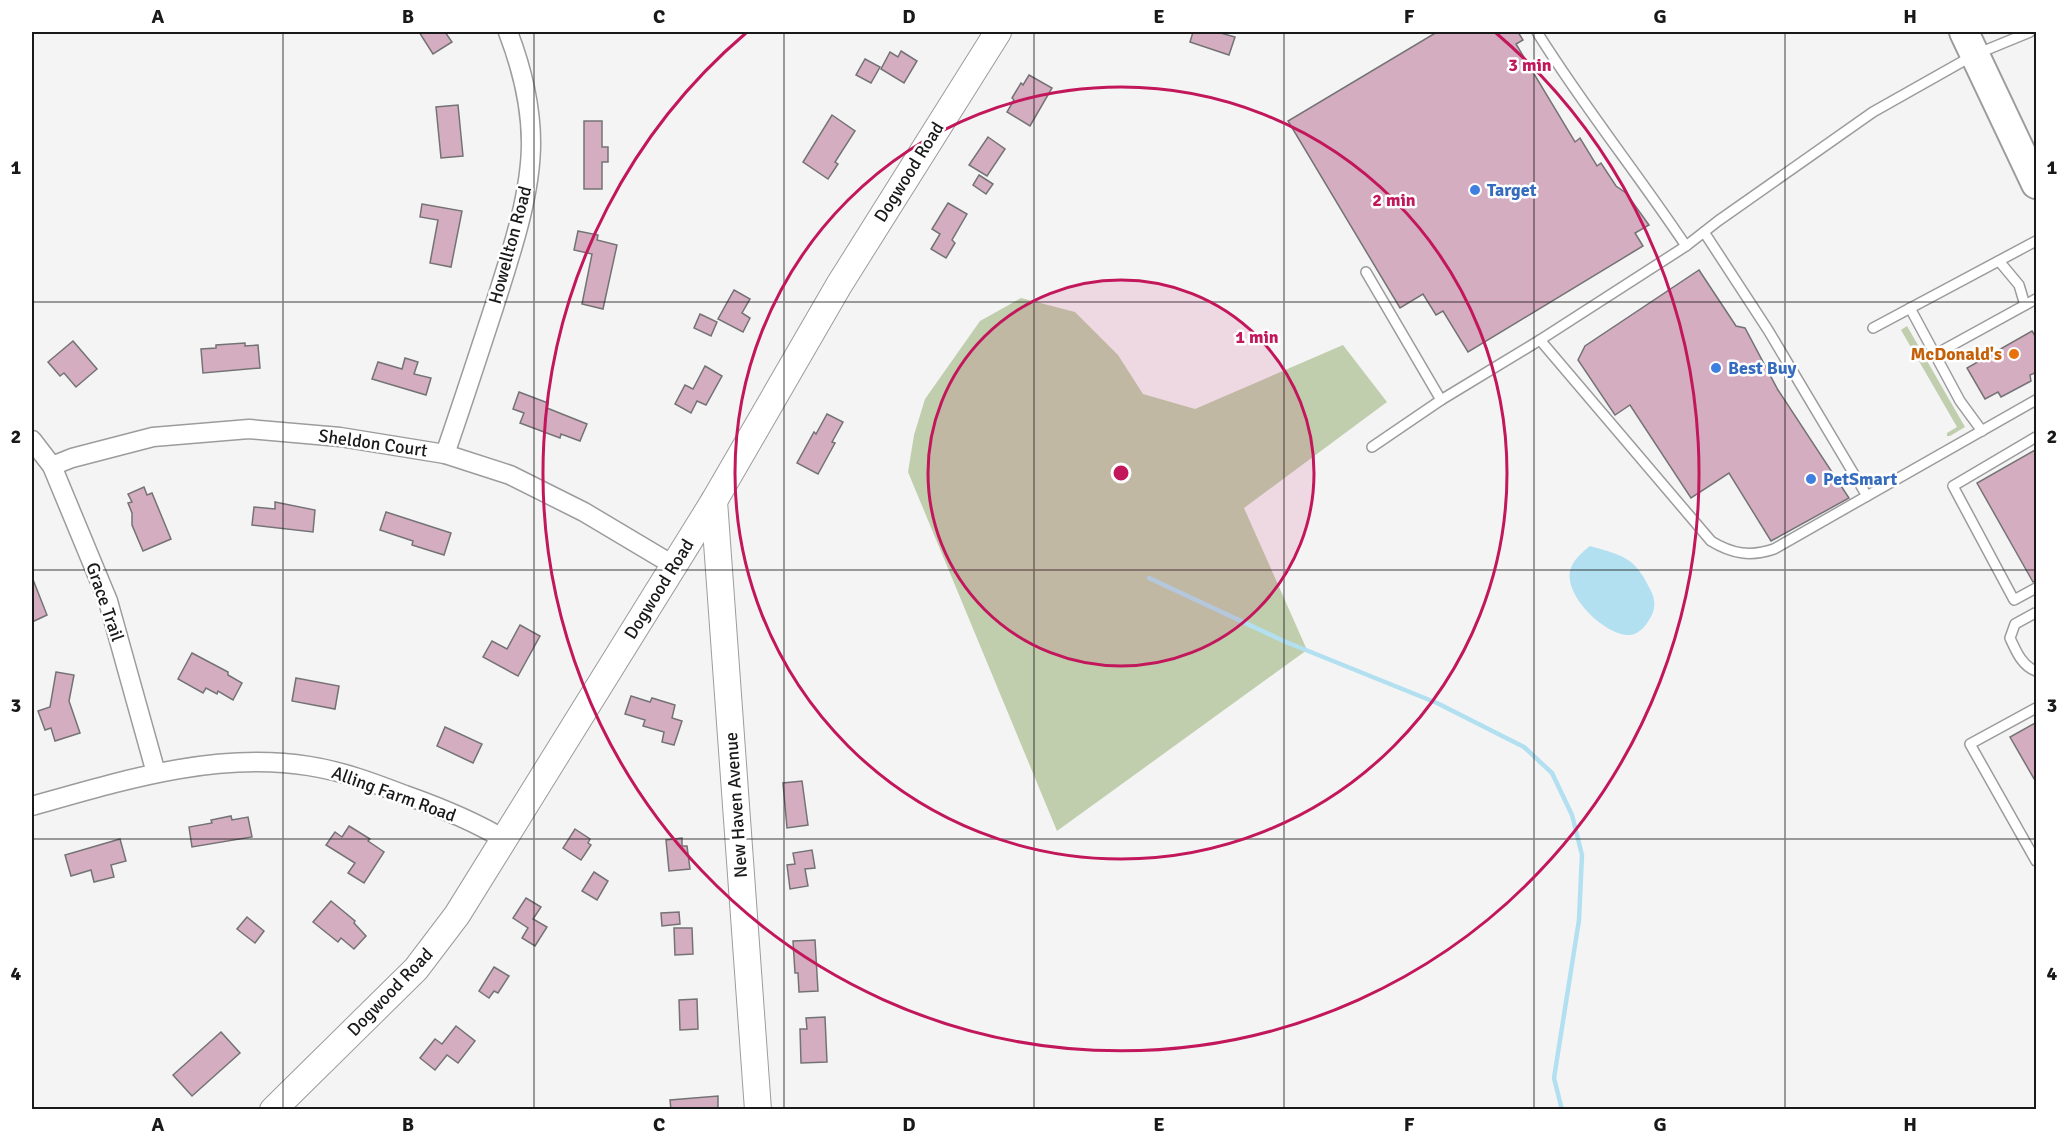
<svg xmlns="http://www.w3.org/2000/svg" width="2068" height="1141" viewBox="0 0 2068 1141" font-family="Signika,sans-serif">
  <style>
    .green { fill: #c0ceae }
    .water { fill: #b2e0f0 }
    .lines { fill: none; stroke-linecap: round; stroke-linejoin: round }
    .stream { stroke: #b2e0f0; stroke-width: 4.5 }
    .building { fill: #d4adc0; stroke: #747374; stroke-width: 1.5 }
    .lane-casing { stroke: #9c9c9e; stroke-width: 12 }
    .street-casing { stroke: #9c9c9e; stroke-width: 21 }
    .secondary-casing { stroke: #9c9c9e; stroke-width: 28 }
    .primary-casing { stroke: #9c9c9e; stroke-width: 32 }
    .lane { stroke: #fff; stroke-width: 9 }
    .street { stroke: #fff; stroke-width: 18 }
    .secondary { stroke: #fff; stroke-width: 26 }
    .primary { stroke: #fff; stroke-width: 28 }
    .grid { fill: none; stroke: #19191a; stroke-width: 1.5; stroke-opacity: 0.55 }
    .ring { fill: none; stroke: #c2185b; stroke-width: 3 }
    .shop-dot { fill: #3f7fe0; stroke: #fff; stroke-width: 2 }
    .food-dot { fill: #e8710a; stroke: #fff; stroke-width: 2 }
    .labels { text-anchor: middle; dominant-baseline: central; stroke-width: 5; stroke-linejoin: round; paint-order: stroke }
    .street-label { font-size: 18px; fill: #19191a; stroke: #fff }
    .shop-label { font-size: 18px; font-weight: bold; fill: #366cbe; stroke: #fff; text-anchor: start }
    .food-label { font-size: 18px; font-weight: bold; fill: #c56008; stroke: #fff; text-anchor: end }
    .centre { fill: #c2185b; stroke: #fff; stroke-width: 3 }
    .ring-label { font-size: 18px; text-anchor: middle; font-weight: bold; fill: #c2185b; stroke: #fff; stroke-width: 5; stroke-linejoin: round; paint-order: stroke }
    .neatline { fill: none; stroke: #19191a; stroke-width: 2 }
    .grid-label { font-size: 20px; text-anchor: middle; font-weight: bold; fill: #19191a }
  </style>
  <rect width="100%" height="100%" fill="#f4f4f5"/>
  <g class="green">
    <path d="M1021,298L1075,312L1118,355L1143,394L1195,409L1343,345L1387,402L1244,508L1307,650L1057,831L908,472L914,435L925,399L980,321Z"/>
    <path d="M1907,326L1965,427L1950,436H1947V433L1957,427L1901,330Z"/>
  </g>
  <path class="water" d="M1590,546C1623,556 1634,556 1650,589C1656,600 1656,610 1649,620C1645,627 1637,636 1627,635C1603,633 1565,596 1570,571C1573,560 1582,552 1590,546Z"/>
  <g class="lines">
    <path class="stream" d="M1149,578L1286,642L1437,703L1524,747L1552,773L1572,815L1582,855L1579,920L1554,1078L1562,1110"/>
  </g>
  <g class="building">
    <path d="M419,32H445L452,42L433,54Z"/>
    <path d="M1193,32H1217L1235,37L1229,55L1190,42Z"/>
    <path d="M1437,32H1518L1523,40L1516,44L1575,142L1580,138L1597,166L1601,163L1616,186L1626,193L1649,225L1635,233L1643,246L1468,352L1443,311L1436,315L1423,294L1400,308L1288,121Z"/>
    <path d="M901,51L917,61L904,83L881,69L890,52L898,57Z"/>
    <path d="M865,59L880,67L871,83L856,75Z"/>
    <path d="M1029,75L1052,88L1030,126L1007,112L1014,100L1012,98L1021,83L1023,85Z"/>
    <path d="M458,105L463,156L441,158L436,107Z"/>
    <path d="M832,115L855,131L835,162L838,164L828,179L803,162Z"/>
    <path d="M584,121H602V147H608V162H602V189H584Z"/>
    <path d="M988,137L1005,149L987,176L969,165Z"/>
    <path d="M979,175L993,184L986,194L973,185Z"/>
    <path d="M948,203L967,214L952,240L955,243L946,258L931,249L940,234L932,229Z"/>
    <path d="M422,204L462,211L451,267L430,263L438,220L420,217Z"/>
    <path d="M578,231L598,235L597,240L617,245L603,309L582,304L592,254L574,250Z"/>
    <path d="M1699,270L1736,326L1745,328L1778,390L1849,498L1771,541L1729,473L1691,498L1630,405L1615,415L1578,360L1585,346Z"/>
    <path d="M734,290L750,299L742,313L750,318L743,332L718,319Z"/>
    <path d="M700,314L717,322L711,336L694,328Z"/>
    <path d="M2032,331L2037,339V372L2030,375L2031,381L2001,397L1998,392L1985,399L1967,368Z"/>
    <path d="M73,341L97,369L76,387L64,373L60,376L48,362Z"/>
    <path d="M245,343V346L258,345L260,368L203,373L201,349L216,348V345Z"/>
    <path d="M405,358L418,362L414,374L431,378L426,395L372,379L378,362L402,369Z"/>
    <path d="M705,366L722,376L706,405L697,401L691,413L675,404L685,385L693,389Z"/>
    <path d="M519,392L548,403L547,408L587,424L580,441L561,434L560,438L520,423L524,413L513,409Z"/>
    <path d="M827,414L843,422L832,442L835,443L818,474L797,463L814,432L816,434Z"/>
    <path d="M2037,449V581L2033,582L1977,483Z"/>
    <path d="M144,487L147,495L152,493L171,539L143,551L132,525V513L128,503L132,502L128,494Z"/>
    <path d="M275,502L315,510L313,532L252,525L254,507L275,509Z"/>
    <path d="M386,512L451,533L444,555L412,545L413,541L380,530Z"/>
    <path d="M32,577L47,615L32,622Z"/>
    <path d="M520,625L540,636L518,676L483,657L492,641L507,649Z"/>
    <path d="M192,653L228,672V675L242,683L233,700L218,691L217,694L206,688L203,693L178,679Z"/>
    <path d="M56,672L74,675L69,701L80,733L55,741L51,728L45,730L38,711L50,707Z"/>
    <path d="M296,678L339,686L335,709L292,701Z"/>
    <path d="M631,696L650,702L652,698L675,705L672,718L682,721L674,745L662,742L664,732L643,726L645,720L625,714Z"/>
    <path d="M2037,722V784L2010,737Z"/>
    <path d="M445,727L482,744L473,763L437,746Z"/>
    <path d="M802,781L808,825L787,828L783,783Z"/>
    <path d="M231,816L232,820L248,817L252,837L192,847L189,827L212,823L211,820Z"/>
    <path d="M349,826L370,839L368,841L384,852L364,883L348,873L355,863L326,845L335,832L342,837Z"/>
    <path d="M575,829L590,839L588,843L591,845L581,860L563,848Z"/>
    <path d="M682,838V846H687L690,869L669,871L666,840Z"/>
    <path d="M120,839L126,861L111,865L114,877L94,882L91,870L71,876L65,855Z"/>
    <path d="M812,850L815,868L805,869L808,886L790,889L787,865L795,864L793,853Z"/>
    <path d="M594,872L608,881L597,900L582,891Z"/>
    <path d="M526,898L541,907L533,919L547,927L535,946L522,938L528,928L513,918Z"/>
    <path d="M331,901L355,921L354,923L366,936L354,949L341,938L338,942L313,922Z"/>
    <path d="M679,912L680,924L662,926L661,913Z"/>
    <path d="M247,917L264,931L255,943L237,929Z"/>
    <path d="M674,928H692L693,954L675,955Z"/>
    <path d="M815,940L818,991L799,992L798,973H795L793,941Z"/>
    <path d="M494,967L509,976L498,993L494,991L489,998L479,991Z"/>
    <path d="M697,999L698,1029L680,1030L679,1000Z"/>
    <path d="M825,1017L827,1062L801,1063L800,1029H807L806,1018Z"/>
    <path d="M456,1026L475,1041L458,1063L447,1055L435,1070L420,1058L435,1039L442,1044Z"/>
    <path d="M221,1032L240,1053L192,1096L173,1075Z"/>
    <path d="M718,1096V1110H671L670,1100Z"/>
  </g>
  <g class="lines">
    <g class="lane-casing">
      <g id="lane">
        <path d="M1537,32C1583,106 1638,174 1686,246"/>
        <path d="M1704,232L1768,330L1867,496L2036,400"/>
        <path d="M1999,261L2019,285L2025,305"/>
        <path d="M1366,272L1441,400"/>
        <path d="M1910,308L1960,401L1982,431"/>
        <path d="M1873,328L2036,241"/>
        <path d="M1540,340L1711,541C1732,554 1751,557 1774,549L1867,496"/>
        <path d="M1936,354L2036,299"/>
        <path d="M2036,437L1953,486L2014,600L2036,588"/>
        <path d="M1372,447L1441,400L1540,340L1686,246L1718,221L1873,112L1974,55L2030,32"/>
        <path d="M2035,613L2015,624L2010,638C2016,651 2022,666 2036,671"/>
        <path d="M2036,708L1970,744L2036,861"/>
      </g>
    </g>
    <g class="street-casing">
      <g id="street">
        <path d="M32,440L52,466L108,601L156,773"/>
        <path d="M445,454C462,405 478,356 494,307C510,256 531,196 531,143C531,106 521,66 508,32"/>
        <path d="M52,466L72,458L153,437L249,429L340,437L445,454L510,475L584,512L673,565"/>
        <path d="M32,806C121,781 215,751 309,766C342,771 374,783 405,795C439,807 474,821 505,840"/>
      </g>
    </g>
    <g class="secondary-casing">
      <g id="secondary">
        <path d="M714,501L758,1110"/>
        <path d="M273,1110L416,969L457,915L714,501L839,285L998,32"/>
      </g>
    </g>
    <g class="primary-casing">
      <path id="primary" d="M1964,32L2036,184"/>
    </g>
    <use href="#lane" class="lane"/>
    <use href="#street" class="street"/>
    <use href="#secondary" class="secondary"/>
    <use href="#primary" class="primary"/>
  </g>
  <path class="grid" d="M283,32V1110M534,32V1110M784,32V1110M1034,32V1110M1284,32V1110M1534,32V1110M1785,32V1110M32,302H2036M32,570H2036M32,839H2036"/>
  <circle cx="1121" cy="473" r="193" fill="#c2185b" fill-opacity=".12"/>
  <g class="ring">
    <circle cx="1121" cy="473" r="193"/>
    <circle cx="1121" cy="473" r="386"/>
    <path d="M1496 33A578 578 0 1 1 746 33"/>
  </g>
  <g class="shop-dot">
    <circle cx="1475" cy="190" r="6"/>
    <circle cx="1716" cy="368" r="6"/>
    <circle cx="1811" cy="479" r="6"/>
  </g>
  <circle class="food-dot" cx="2014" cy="354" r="6"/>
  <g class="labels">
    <g class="street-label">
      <text transform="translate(909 172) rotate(-58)">Dogwood Road</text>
      <text transform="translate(510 245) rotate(-75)">Howellton Road</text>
      <text transform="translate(373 443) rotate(8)">Sheldon Court</text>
      <text transform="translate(659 589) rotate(-58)">Dogwood Road</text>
      <text transform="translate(105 602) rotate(71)">Grace Trail</text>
      <text transform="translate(394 794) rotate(20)">Alling Farm Road</text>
      <text transform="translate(736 805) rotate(-94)">New Haven Avenue</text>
      <text transform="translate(390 992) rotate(-46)">Dogwood Road</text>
    </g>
    <g class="shop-label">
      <text x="1487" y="190">Target</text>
      <text x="1728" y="368">Best Buy</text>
      <text x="1823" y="479">PetSmart</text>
    </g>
    <g class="food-label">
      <text x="2002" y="354">McDonald's</text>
    </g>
  </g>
  <circle cx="1121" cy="473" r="9" class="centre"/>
  <g class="ring-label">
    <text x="1530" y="71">3 min</text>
    <text x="1394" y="206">2 min</text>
    <text x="1257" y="343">1 min</text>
  </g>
  <rect width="2068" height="1141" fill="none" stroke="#ffffff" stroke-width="66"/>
  <rect x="33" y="33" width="2002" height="1075" class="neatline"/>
  <g class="grid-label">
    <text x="158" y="23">A</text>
    <text x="408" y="23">B</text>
    <text x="659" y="23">C</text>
    <text x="909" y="23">D</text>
    <text x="1159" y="23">E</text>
    <text x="1409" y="23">F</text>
    <text x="1660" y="23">G</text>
    <text x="1910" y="23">H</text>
    <text x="16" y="174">1</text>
    <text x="2052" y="174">1</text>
    <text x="16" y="443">2</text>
    <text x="2052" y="443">2</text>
    <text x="16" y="712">3</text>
    <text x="2052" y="712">3</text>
    <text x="16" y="980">4</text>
    <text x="2052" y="980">4</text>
    <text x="158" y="1131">A</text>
    <text x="408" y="1131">B</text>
    <text x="659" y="1131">C</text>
    <text x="909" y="1131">D</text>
    <text x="1159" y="1131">E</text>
    <text x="1409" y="1131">F</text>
    <text x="1660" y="1131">G</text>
    <text x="1910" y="1131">H</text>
  </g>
</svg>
